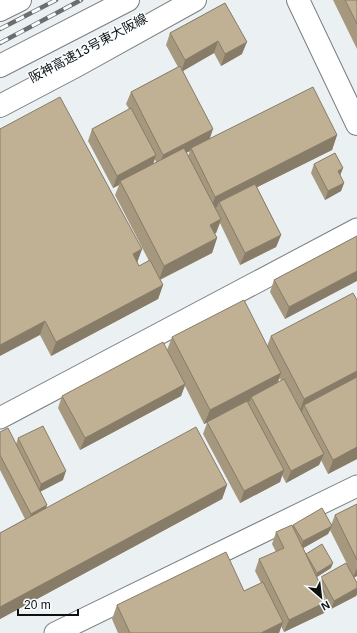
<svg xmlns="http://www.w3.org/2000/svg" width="357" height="633" viewBox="0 0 357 633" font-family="Arial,'Noto Sans JP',sans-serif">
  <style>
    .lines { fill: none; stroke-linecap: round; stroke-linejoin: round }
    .street-casing { stroke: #7a7e80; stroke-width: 23 }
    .secondary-casing { stroke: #7a7e80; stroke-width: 24 }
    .highway-casing { stroke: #7a7e80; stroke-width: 24 }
    .street { stroke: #fff; stroke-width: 21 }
    .secondary { stroke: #fff; stroke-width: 22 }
    .highway { stroke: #fff; stroke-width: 22 }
    .rail-casing { stroke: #6a6e6e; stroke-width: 4.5 }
    .rail { stroke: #f9fdff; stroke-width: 3; stroke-dasharray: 9; stroke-linecap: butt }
    .wall { fill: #a6987f; fill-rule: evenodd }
    .shaded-wall { fill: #877c68 }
    .building { fill: #c1b194; stroke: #877c68 }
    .labels { text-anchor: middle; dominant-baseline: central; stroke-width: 3; stroke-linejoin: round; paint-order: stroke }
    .street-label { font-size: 13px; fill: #0f1111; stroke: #f9fdff }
  </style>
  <rect width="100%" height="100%" fill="#ebf0f2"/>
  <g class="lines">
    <g class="street-casing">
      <g id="street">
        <path d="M0,418L357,229"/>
        <path d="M55,633L357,486"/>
      </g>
    </g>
    <g class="secondary-casing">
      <path id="secondary" d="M298,0L357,124"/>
    </g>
    <g class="highway-casing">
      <g id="highway">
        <path d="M0,10L20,0"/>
        <path d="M0,66L128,0"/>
        <path d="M0,106L76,66L195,0"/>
      </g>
    </g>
    <use href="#street" class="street"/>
    <use href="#secondary" class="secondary"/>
    <use href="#highway" class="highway"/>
    <g class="rail-casing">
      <g id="rail">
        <path d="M0,29L56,0"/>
        <path d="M0,43L81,0"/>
      </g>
    </g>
    <use href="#rail" class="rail"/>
  </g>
  <g class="wall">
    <path d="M333,0H357V49Z"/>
    <path d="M225,3L242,54L221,66L214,53L183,71L209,139L337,135L332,150L257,187L281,235L276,247L240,265L220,223L216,233L214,234L217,238L212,253L160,280L163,285L158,299L51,356L40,335L0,129L142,249L137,262L139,266L149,261L115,195L119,185L113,188L88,141L92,129L129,109L126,104L131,92L178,67L166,45L170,33ZM190,151L188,156L186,153ZM155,159L156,162L153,164Z"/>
    <path d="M314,164L340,176L344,183L341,191L325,200L311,173Z"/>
    <path d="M357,236L285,319L270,292L274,280Z"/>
    <path d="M357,300V459L328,474L321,460L319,465L286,483L282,475L280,482L240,503L203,434L207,423L204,424L185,386L181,396L80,450L58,408L62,396L167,350L172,337L267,346L271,336ZM280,378L281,381L278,382Z"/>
    <path d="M0,432L16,444L18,438L63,480L40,491L47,505L46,508L227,485L222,499L0,619V533L25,519L0,470Z"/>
    <path d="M357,504V576L354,577L357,583V594L356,596L331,609L328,604L324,613L284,632L281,626L279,633H118L112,619L117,605L244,591L261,583L255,571L259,559L276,552L272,544L276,532L293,526V525H331L335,515ZM330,530L347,564L321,577L319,582L317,577L331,568L306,554L303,548L328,534Z"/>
  </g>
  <g class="shaded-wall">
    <path d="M218,41L214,53L181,72L185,60Z"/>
    <path d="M247,42L242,54L221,66L225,54Z"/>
    <path d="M213,129L209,141L191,148L190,151L159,167L163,155Z"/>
    <path d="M337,135L332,150L221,205L219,202L217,207L210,211L215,197Z"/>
    <path d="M156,155L152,167L120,181L119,185L113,188L117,176Z"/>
    <path d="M343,168L340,176L338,171Z"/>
    <path d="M344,183L341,191L325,200L328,191Z"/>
    <path d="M221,219L216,233L205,239L210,225Z"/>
    <path d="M281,235L276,247L240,265L245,253Z"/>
    <path d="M217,238L212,253L159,280L164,266Z"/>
    <path d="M142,249L137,263L133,254Z"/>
    <path d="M357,271V281L285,319L289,307Z"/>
    <path d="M163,285L158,299L51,356L56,342Z"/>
    <path d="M45,321L40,335L0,356V345Z"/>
    <path d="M357,371V383L304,405L302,412L299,413L304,399Z"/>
    <path d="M281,373L276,387L251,397L250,401L204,424L210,410Z"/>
    <path d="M185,384L181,396L80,450L85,438Z"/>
    <path d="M357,447V459L328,474L333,460Z"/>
    <path d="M324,454L319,465L286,483L291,471Z"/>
    <path d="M284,470L280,482L240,503L244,491Z"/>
    <path d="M66,471L63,480L38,493L41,484Z"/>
    <path d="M227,485L222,499L0,619V607Z"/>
    <path d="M47,505L44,514L27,523L31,514Z"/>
    <path d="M332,526L328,534L300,550L303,541Z"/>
    <path d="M333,563L331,568L315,578L317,573Z"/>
    <path d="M357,568V576L353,578Z"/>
    <path d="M357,588V594L356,596L331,609L334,601Z"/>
    <path d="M328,601L324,613L284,632L289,620Z"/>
    <path d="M283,622L279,633H261Z"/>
  </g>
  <g class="building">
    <path d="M345,0H357V24Z"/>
    <path d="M225,3L247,42L225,54L218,41L185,60L170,33Z"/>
    <path d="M180,66L213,129L163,155L131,92Z"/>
    <path d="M313,87L337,135L215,197L191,148Z"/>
    <path d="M60,97L142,249L133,254L139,266L150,260L163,285L56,342L45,321L0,345V129Z"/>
    <path d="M131,108L156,155L117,176L92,129Z"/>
    <path d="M184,148L221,219L210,225L217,238L164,266L120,181Z"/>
    <path d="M335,153L343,168L338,171L344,183L328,191L314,164Z"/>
    <path d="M255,184L281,235L245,253L219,202Z"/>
    <path d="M357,236V271L289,307L274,280Z"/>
    <path d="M353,293L357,300V371L304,399L271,336Z"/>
    <path d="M244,300L281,373L210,410L172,337Z"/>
    <path d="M163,342L185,384L85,438L62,396Z"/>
    <path d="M357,377V447L333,460L304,405Z"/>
    <path d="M284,379L324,454L291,471L251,397Z"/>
    <path d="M247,401L284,470L244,491L207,422Z"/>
    <path d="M43,426L66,471L41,484L18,438Z"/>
    <path d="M196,427L227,485L0,607V533Z"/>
    <path d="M8,428L47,505L31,514L0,455V432Z"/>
    <path d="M357,504V560L335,515Z"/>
    <path d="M322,508L332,526L303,541L293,525Z"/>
    <path d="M292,525L328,601L289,620L259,559L284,548L276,532Z"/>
    <path d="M322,544L333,563L317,573L306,554Z"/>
    <path d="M226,552L244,591L263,582L283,622L261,633H130L117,605Z"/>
    <path d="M346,563L357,583V588L334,601L321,577Z"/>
  </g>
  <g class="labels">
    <g class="street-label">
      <text transform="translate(88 48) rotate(-28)">阪神高速13号東大阪線</text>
    </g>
  </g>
  <g transform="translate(321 597) rotate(152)" stroke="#f9fdff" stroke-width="3" paint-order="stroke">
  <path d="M0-3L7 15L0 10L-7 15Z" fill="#0f1111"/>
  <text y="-6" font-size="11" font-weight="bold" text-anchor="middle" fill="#0f1111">N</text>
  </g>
  <path d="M18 609v6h60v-6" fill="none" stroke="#0f1111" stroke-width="2"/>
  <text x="24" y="609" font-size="12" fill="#0f1111" stroke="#f9fdff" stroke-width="3" paint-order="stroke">20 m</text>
</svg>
